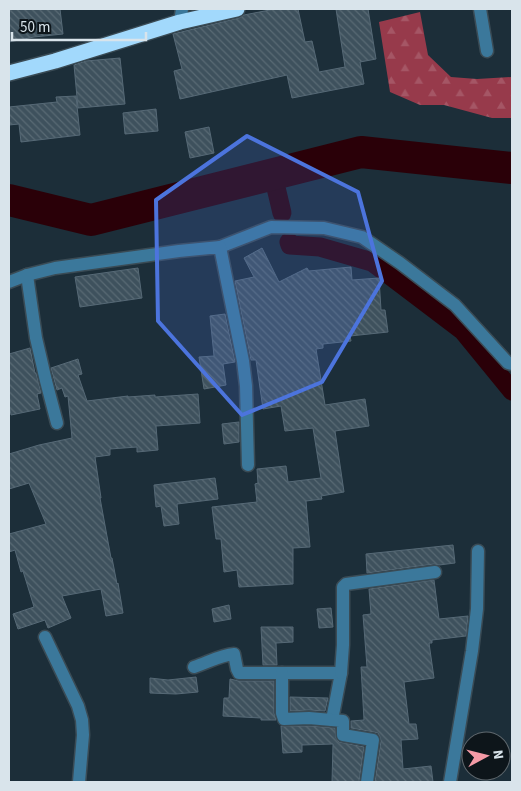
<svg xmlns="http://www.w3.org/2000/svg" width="521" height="791" viewBox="0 0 521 791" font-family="'Source Sans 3',sans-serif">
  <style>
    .forest { fill: url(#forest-firs) }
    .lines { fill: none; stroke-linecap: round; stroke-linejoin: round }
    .canal { stroke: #2a0008; stroke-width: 19 }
    .river { stroke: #2a0008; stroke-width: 32 }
    .building { fill: url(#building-back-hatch); stroke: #566976 }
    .minor-casing { stroke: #3a4b55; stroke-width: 15 }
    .highway-casing { stroke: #3a4b55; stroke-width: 18 }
    .minor { stroke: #3b789b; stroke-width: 12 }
    .highway { stroke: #a2d9fc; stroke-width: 15 }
    .marked { fill: #4c74dd; fill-opacity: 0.2; stroke: #4c74dd; stroke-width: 4; stroke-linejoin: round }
  </style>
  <defs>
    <pattern id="forest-firs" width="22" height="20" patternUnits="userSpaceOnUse" patternTransform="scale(1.25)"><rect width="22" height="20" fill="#973a4b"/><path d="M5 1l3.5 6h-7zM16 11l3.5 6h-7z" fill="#a55665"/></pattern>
    <pattern id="building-back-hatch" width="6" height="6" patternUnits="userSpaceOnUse" patternTransform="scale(1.25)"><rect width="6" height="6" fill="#3e515d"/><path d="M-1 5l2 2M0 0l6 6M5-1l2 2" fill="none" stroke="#596a74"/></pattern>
  </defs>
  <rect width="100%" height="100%" fill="#1c2e39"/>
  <path class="forest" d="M420,12L428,55L451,77L477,79L512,77V118H492L444,105H420L390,92L379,22Z"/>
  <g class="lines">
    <g class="canal">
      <path d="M273,175L282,213"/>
      <path d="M289,242L290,245L320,247L372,262L463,331L512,391"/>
    </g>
    <path class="river" d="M9,200L91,220L361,152L512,168"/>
  </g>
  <g class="building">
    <path d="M9,9H60L63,34L34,37L9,42Z"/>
    <path d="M275,9H298L305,42L312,41L319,72L345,67L336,9H368L376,59L360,62L364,84L292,98L287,75L180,99L174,71L182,69L173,34L239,18L244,15Z"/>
    <path d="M120,58L125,104L78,108L74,65L86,61Z"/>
    <path d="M76,96L80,135L21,142L19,124L9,125V107L57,102L56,97Z"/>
    <path d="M156,109L158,131L125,134L123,113Z"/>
    <path d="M209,127L214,153L190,158L185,132Z"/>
    <path d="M262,248L279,282L307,268L309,271L351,267L352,280L379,278L381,310H385L388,332L350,336L351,341L323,344V348L316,349L325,405L365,399L369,426L335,431L344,492L321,496L322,499L306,501L310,547L293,548V584L239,587L237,570L224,572L221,539H216L212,507L257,502L255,484L258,483L257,469L286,466L288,482L321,478L313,428L285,431L281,406L263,409L256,360H251L235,281L254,277L244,258Z"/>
    <path d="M138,268L142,298L80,307L75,277Z"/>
    <path d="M225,314L235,362L223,364L226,385L204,389L199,357L214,356L210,316Z"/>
    <path d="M30,348L35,373H36L41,393L37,394L40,409L11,415L9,404V354Z"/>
    <path d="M78,359L82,374L78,375L87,401L128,396V397L155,395V397L198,394L200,423L156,426L158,450L137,452V447L110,449V455L95,457L101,498H100L111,558H112L117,584L118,583L123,613L106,616L101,589L62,596L71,618L48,628L45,620L18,629L13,614L34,607L23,571L21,572L15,550L9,552V534L46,524L29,483L9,489V454L39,445L72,438L68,396L65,397L62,388L57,390L51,368Z"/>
    <path d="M239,422V442L224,444L222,424Z"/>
    <path d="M215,478L218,499L177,504L179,524L164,526L161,506L156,507L154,485Z"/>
    <path d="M453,545L455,563L439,565L434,564L367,573L366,554Z"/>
    <path d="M434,580L439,619L468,616L466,636L432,640V643H429L434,678L404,682L409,724H416L418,739L401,740L403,769L431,766L433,782H375L381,741L380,737L378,733L374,732L351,728V721L364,720L361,667H367L363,615L371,614L369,589Z"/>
    <path d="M229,605L231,619L214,622L212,609Z"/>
    <path d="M331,608L333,627L319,628L317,609Z"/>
    <path d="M261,627H293V642L276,643L277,665H263Z"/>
    <path d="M196,677L198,692L176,694L150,693V678L168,680Z"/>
    <path d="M230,679L239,681H274V713L276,720H261V718L223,716L224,698H229Z"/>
    <path d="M290,697L328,698L325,711L309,710L290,711Z"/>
    <path d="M281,726H309L335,728L336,738L339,742L364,747L359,782H332L333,744L302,745V752L283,753Z"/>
  </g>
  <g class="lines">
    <g class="minor-casing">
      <g id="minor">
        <path d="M480,9L487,51"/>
        <path d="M180,22L182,9"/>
        <path d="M220,247L271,227L324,228L362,237L400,263L455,305L508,363L512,364"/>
        <path d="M27,275L36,338L46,381L57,423"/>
        <path d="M9,282L27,275L55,268L179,251L220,247L243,361L246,386L248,465"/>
        <path d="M45,637L78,706L82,720L83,735L79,782"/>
        <path d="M194,667C207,663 220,655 234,654L237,669L239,673H341L332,720"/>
        <path d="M282,673V713L284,719L309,718L343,721V735L373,740L367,782"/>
        <path d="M341,673L343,645V587L346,584L435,572"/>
        <path d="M450,782L472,651L477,609L478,551"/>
      </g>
    </g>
    <g class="highway-casing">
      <path id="highway" d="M9,73L55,61L180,22L237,9"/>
    </g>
    <use href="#minor" class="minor"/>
    <use href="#highway" class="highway"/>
  </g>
  <path class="marked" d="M247,136L358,192L382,281L322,382L242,415L158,321L156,200Z"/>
  <rect width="521" height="791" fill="none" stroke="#d9e4eb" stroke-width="20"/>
  <g transform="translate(486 756) rotate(83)"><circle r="24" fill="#0d151a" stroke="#5f686e"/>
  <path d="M0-4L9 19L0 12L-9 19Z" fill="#f49aa6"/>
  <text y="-8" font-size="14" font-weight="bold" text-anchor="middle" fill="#d9e4eb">N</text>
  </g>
  <path d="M12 32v8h134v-8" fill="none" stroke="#d9e4eb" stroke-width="2.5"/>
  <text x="20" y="32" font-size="15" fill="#d9e4eb" stroke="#0d151a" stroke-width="4" paint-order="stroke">50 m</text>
</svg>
